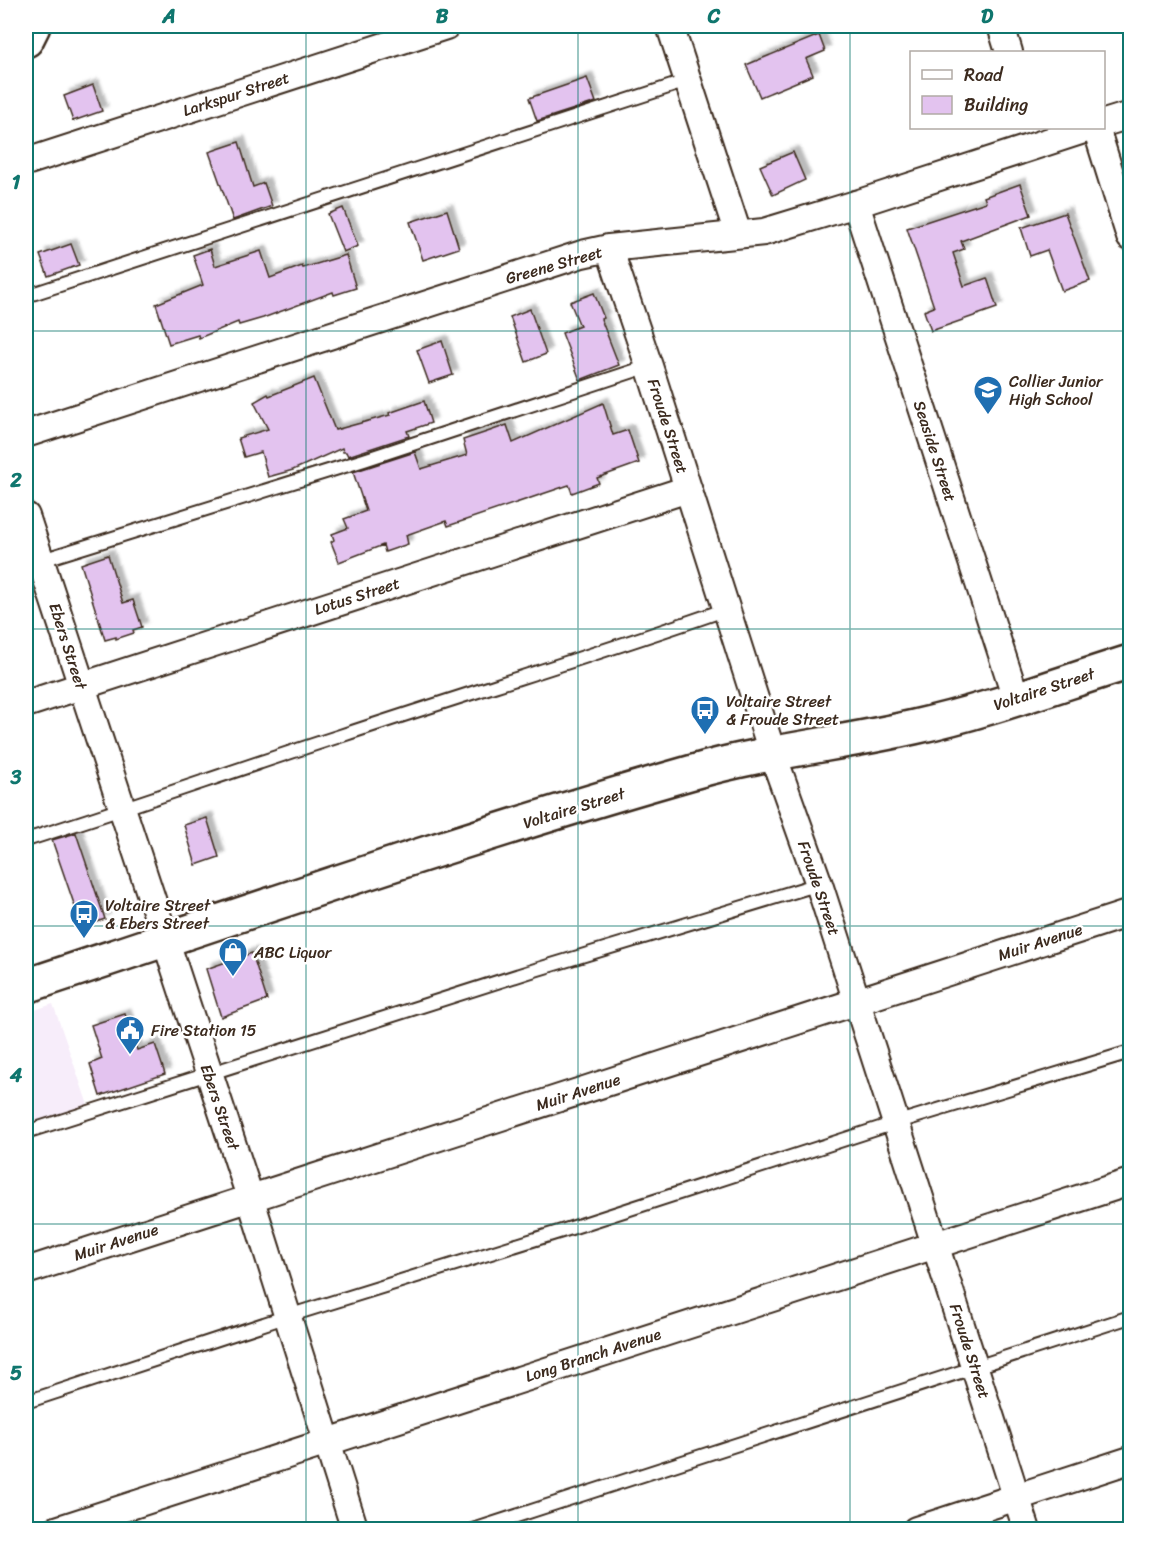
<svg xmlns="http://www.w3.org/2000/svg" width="1156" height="1555" viewBox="0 0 1156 1555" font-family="Sriracha,sans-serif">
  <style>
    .built { fill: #f7edfa }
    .building { fill: #e3c3ef; stroke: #3b2a1e; stroke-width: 1.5; filter: url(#shadow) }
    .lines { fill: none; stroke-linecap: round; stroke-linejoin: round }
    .lane-casing { stroke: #3b2a1e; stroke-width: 16 }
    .street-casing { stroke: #3b2a1e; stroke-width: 30 }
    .secondary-casing { stroke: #3b2a1e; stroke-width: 38 }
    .lane { stroke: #fff; stroke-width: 12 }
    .street { stroke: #fff; stroke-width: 26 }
    .secondary { stroke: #fff; stroke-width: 33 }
    .grid { fill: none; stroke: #0f766e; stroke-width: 1.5; stroke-opacity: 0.55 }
    .labels { text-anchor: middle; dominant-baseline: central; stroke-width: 5; stroke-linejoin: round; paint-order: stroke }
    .street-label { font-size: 16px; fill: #3b2a1e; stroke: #fff }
    .poi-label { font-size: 16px; fill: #3b2a1e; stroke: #fff; text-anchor: start }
    .neatline { fill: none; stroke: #0f766e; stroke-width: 2 }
    .grid-label { font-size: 20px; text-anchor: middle; font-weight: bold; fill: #0f766e }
  </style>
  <defs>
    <filter id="shadow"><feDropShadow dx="5.5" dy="-5.5" stdDeviation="1.5" flood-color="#0004"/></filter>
  </defs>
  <rect width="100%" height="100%" fill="#fff"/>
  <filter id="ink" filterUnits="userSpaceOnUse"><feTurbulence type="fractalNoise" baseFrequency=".0167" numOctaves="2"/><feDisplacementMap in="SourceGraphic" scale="12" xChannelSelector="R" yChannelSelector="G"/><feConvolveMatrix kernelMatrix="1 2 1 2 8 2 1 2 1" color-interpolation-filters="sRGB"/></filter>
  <g filter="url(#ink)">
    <path class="built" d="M53,1004L88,1105L26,1126V1013Z"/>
    <g class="building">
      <path d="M819,35L825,51L806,59L813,75L760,97L746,65Z"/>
      <path d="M587,78L596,102L537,121L529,98Z"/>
      <path d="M93,85L102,111L73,121L64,96Z"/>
      <path d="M239,142L253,187L264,183L272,206L233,220L209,152Z"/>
      <path d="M793,152L805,180L773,195L760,166Z"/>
      <path d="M1020,184L1031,215L961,241L964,249L953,253L964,286L987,278L997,308L931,331L924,311L934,307L907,228L986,202L984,197Z"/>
      <path d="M343,208L358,246L343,252L328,214Z"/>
      <path d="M447,210L459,248L423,260L410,222Z"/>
      <path d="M1065,213L1090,281L1062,291L1047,250L1030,256L1021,228Z"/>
      <path d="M71,244L79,265L48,276L40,255Z"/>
      <path d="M210,249L215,266L261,251L270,278L302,266L303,268L346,255L356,288L334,295L333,292L263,318L239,325L238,322L199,338L198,335L169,344L156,304L203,285L193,255Z"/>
      <path d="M594,293L604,318L601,319L619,365L580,380L562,333L580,326L570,302Z"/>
      <path d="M530,309L546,354L526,362L510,317Z"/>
      <path d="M442,341L453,375L429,383L417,350Z"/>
      <path d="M314,378L335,430L390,415L389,413L424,401L431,423L407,431L409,436L348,456L346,452H343L342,448L293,470L268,477L261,452L244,457L238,438L268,429L254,402L268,394L269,396Z"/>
      <path d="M603,403L613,435L628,430L639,463L597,478L599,483L572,493L569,485L448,526L446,521L406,535L408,544L385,552L383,545L339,562L331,542L334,540L332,534L348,528L344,519L366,511L353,472L415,452L421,469L467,455L463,440L490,431L507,425L513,443Z"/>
      <path d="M108,555L123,603L133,600L142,627L133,630L134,633L116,639V637L105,640L81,564Z"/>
      <path d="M207,818L219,857L196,865L184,825Z"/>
      <path d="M76,833L105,919L82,927L52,840Z"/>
      <path d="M252,953L267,1000L221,1017L206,969Z"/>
      <path d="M125,1014L137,1050L155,1044L165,1074L100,1096L90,1064L102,1059L91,1025Z"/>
    </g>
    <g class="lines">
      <g class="lane-casing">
        <g id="lane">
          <path d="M26,296L687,81"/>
          <path d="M26,565L364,460L649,366"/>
          <path d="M26,840C131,807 235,770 340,736C469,693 599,654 727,609"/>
          <path d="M26,1132L535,970L819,884"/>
          <path d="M26,1402L288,1316L565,1230L895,1123L1130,1052"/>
          <path d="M473,1530L1130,1317"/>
        </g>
      </g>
      <g class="street-casing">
        <g id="street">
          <path d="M670,26L738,234"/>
          <path d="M1001,26L1009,52"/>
          <path d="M1104,123L1130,115"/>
          <path d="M1096,128L1130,237"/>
          <path d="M26,162L446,26"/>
          <path d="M856,204L1016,698"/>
          <path d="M609,248L649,366L772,752L819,884L1027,1530"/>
          <path d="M26,434L582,254L609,248L764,232L856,204L1090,128"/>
          <path d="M26,516L250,1197L355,1530"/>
          <path d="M26,704L688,489"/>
          <path d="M26,1271L1130,913"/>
          <path d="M56,1530L1130,1182"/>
          <path d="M916,1530L1130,1460"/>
        </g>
      </g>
      <g class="secondary-casing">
        <g id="secondary">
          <path d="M26,40L33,26"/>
          <path d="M26,986C247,913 468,836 693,772C766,751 841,744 914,727C988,711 1059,684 1130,662"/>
        </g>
      </g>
      <use href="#lane" class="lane"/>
      <use href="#street" class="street"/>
      <use href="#secondary" class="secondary"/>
    </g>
  </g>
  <path class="grid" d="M306,26V1530M578,26V1530M850,26V1530M26,331H1130M26,629H1130M26,926H1130M26,1224H1130"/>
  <defs>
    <g id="school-pin" transform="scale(1.5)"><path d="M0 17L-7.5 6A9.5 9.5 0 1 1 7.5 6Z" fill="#1f6fb2" stroke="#fff"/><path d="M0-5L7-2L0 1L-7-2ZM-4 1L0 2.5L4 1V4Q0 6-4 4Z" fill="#fff"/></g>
    <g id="bus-pin" transform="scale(1.5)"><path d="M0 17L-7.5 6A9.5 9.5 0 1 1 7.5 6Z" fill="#1f6fb2" stroke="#fff"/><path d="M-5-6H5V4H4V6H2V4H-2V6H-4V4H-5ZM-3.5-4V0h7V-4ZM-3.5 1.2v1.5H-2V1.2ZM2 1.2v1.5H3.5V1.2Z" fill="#fff"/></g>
    <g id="shop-pin" transform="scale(1.5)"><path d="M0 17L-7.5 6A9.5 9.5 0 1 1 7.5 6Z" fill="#1f6fb2" stroke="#fff"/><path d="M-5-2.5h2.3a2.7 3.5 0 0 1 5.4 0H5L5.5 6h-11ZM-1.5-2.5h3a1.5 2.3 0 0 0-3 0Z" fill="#fff"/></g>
    <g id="civic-pin" transform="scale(1.5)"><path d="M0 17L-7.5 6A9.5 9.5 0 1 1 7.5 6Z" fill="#1f6fb2" stroke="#fff"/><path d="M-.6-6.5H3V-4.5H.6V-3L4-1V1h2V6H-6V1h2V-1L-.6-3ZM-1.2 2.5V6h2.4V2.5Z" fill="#fff"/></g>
  </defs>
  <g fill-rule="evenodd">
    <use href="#school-pin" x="988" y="390"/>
    <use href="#bus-pin" x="705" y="710"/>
    <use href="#bus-pin" x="84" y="914"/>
    <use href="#shop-pin" x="233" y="952"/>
    <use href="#civic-pin" x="130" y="1030"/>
  </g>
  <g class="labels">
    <g class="street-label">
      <text transform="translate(236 94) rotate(-18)">Larkspur Street</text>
      <text transform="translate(554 265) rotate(-16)">Greene Street</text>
      <text transform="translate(668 426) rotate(72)">Froude Street</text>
      <text transform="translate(935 451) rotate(72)">Seaside Street</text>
      <text transform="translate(357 596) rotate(-18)">Lotus Street</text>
      <text transform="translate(68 646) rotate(72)">Ebers Street</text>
      <text transform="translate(1044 689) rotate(-18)">Voltaire Street</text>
      <text transform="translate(574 808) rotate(-17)">Voltaire Street</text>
      <text transform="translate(819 888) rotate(71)">Froude Street</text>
      <text transform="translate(1040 942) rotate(-18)">Muir Avenue</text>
      <text transform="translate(578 1092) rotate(-18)">Muir Avenue</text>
      <text transform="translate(220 1107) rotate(71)">Ebers Street</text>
      <text transform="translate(116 1242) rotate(-18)">Muir Avenue</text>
      <text transform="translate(970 1351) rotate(72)">Froude Street</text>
      <text transform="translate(593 1355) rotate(-18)">Long Branch Avenue</text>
    </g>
    <g class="poi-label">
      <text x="1009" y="381">Collier Junior<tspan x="1009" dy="18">High School</tspan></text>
      <text x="726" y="701">Voltaire Street<tspan x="726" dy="18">&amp; Froude Street</tspan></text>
      <text x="105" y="905">Voltaire Street<tspan x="105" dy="18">&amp; Ebers Street</tspan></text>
      <text x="254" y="952">ABC Liquor</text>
      <text x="151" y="1030">Fire Station 15</text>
    </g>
  </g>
  <rect width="1156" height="1555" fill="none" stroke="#fff" stroke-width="66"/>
  <rect x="910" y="51" width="195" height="78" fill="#ffffff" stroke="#b1aaa5" stroke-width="1.5"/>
  <rect x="922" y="70" width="30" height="9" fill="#ffffff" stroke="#b1aaa5" stroke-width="1.5"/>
  <text x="964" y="81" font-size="18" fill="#3b2a1e">Road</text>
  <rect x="922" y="96" width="30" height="18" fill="#e3c3ef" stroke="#b1aaa5" stroke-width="1.5"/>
  <text x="964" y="111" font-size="18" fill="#3b2a1e">Building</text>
  <rect x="33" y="33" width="1090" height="1489" class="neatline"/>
  <g class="grid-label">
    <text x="169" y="23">A</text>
    <text x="442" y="23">B</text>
    <text x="714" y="23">C</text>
    <text x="987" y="23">D</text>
    <text x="16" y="189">1</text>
    <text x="16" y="487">2</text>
    <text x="16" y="784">3</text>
    <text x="16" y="1082">4</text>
    <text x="16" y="1380">5</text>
  </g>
</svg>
